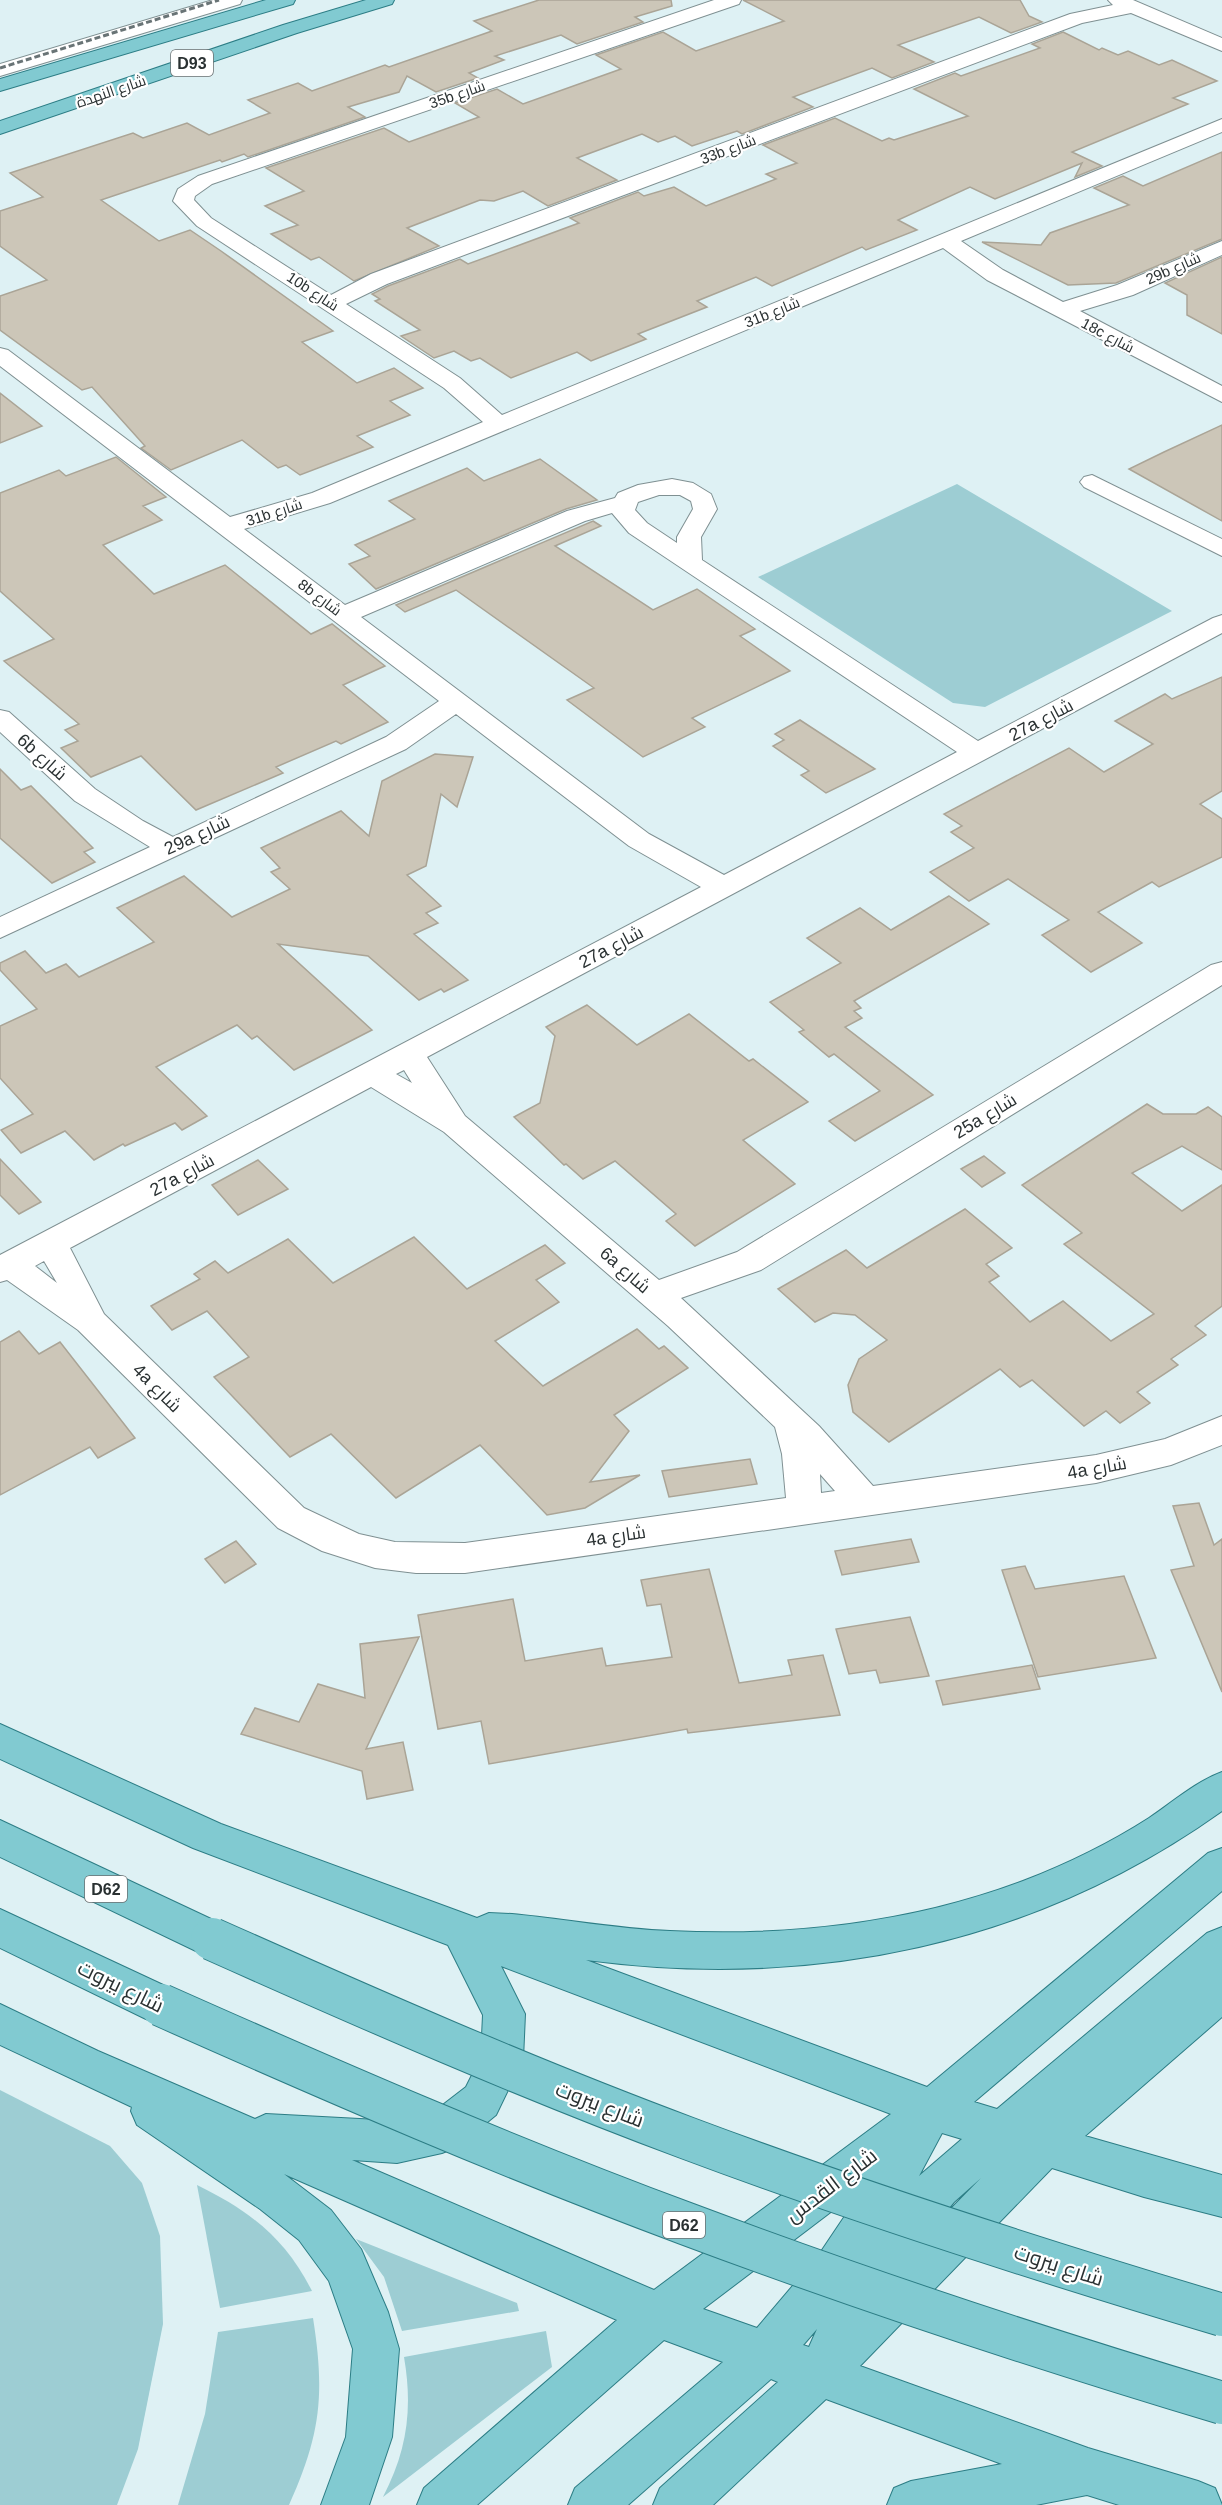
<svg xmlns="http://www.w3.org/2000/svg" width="1222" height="2505" viewBox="0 0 1222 2505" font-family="Helvetica,Cairo,sans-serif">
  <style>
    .green { fill: #9dcdd3 }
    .building { fill: #ccc6b8; stroke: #aaa496; stroke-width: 1.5 }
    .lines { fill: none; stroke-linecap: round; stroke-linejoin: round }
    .minor-casing { stroke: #7f9092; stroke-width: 2 }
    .major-casing { stroke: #2c7d85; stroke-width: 2 }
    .minor { fill: #fff; fill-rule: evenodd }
    .major { fill: #81cad1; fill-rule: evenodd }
    .rail { stroke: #697476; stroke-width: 3; stroke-dasharray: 6 3; stroke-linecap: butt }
    .major-bridge-casing { stroke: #2c7d85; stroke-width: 44; stroke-linecap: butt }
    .major-bridge { stroke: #81cad1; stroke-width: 42 }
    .labels { text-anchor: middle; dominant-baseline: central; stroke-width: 4.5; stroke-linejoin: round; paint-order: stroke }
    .far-street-label { font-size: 15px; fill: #2a3132; stroke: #fff }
    .shield { fill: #fff; stroke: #6a6f70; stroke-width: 1.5 }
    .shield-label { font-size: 16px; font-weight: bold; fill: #2a3132 }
    .street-label { font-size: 18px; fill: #2a3132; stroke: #fff }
    .near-street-label { font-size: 21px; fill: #2a3132; stroke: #fff }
  </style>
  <rect width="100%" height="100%" fill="#def1f4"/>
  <g class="green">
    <path d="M957,484L1172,611L985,707L953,703L758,577Z"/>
    <path d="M0,2090L110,2146L142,2183L160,2236L163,2324L138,2449L117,2505H0Z"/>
    <path d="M197,2185C250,2211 285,2238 312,2291L220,2308Z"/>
    <path d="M356,2239L517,2303L519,2311L402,2331L384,2277Z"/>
    <path d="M313,2318C325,2394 321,2434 289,2505H178L205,2414L218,2332Z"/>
    <path d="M546,2331L552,2367L383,2497C407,2451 413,2409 404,2357Z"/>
  </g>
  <g class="building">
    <path d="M539,0H671L672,6L635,17L643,22L577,44L561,35L495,56L504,60L469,73L478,78L436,92L407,76L399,92L348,107L365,117L248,157L244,154L222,162L220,160L101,200L159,241L190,230L221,251L333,331L302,342L357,383L394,368L423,388L390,401L410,415L357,436L373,447L300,475L286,465L278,468L242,440L171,470L141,448L145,446L92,387L82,390L0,330V296L47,280L0,246V211L43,197L10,173L133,133L143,138L187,123L209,135L270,113L248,100L298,83L312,91L385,65L389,67L492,31L474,21Z"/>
    <path d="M743,0H1020L1029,16L1042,22L1011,33L979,17L898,45L934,62L892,78L872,68L793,97L813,107L742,134L737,131L692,146L675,136L658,142L642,134L577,158L617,180L548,206L523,191L494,201L480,200L407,228L439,246L354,281L319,257L311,260L271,234L298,225L265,206L304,191L266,168L384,128L409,142L479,117L455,103L497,89L523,104L621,69L596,55L663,32L696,51L784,21Z"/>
    <path d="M1063,32L1099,50L1102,48L1118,55L1128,51L1159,65L1172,60L1217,81L1173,98L1188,104L1072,152L1102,166L1075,177L1082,163L995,199L970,187L898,220L917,230L866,250L862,247L772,286L756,277L697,301L707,307L638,334L646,339L591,361L577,352L511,378L480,358L471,361L454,351L434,358L401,336L420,330L375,301L380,299L372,294L388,286L460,259L468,264L517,246L579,223L570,218L638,192L644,196L674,187L706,206L776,179L766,174L797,163L763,145L835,118L882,141L889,138L894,140L968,116L914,89L955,73L961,76L1040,48L1032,44Z"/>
    <path d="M1222,152V239L1116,283L1068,285L982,242L1041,245L1050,233L1129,205L1094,188L1123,176L1143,186Z"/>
    <path d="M1222,257V334L1187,315V295L1165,283Z"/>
    <path d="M0,393L42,426L0,443Z"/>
    <path d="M1222,425V521L1129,469L1164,452Z"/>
    <path d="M116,457L166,497L143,506L162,520L103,545L154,594L225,565L311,634L332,624L385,666L343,685L388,722L341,744L336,741L276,767L283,773L196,810L141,756L91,777L61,748L78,741L65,730L79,724L4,661L54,639L0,591V493L59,470L66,476Z"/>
    <path d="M540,459L597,500L566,509L376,589L349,564L370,556L355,545L415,519L389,501L467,468L484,481Z"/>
    <path d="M593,521L601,526L555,546L653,610L697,589L755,629L740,636L790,671L692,718L705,727L643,757L567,700L594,688L456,590L405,612L396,605Z"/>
    <path d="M1222,677V791L1200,804L1222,819V857L1159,887L1152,882L1098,912L1142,943L1091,972L1042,935L1069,920L1008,879L969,901L930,872L974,848L951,832L962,826L944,814L1069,748L1104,772L1153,744L1115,721L1165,694L1172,699Z"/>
    <path d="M800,720L875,769L826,793L801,775L809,771L773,746L784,740L775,734Z"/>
    <path d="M435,754L473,757L457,807L441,794L426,866L407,875L441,906L426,913L438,923L414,934L468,980L444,992L441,989L419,1000L368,956L278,944L372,1030L294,1070L257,1036L252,1039L237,1025L156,1067L207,1116L182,1130L175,1123L125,1146L123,1144L94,1160L65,1131L21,1153L1,1130L33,1114L0,1078V1026L37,1009L0,970V963L25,951L46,973L66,964L79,977L154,942L117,908L184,876L232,917L290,889L271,872L280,868L261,848L341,811L369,836L382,781Z"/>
    <path d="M0,769L21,790L31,786L93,848L84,852L95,862L52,883L0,838Z"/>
    <path d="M949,896L989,924L854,1001L861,1008L854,1011L862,1018L845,1027L933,1095L855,1141L829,1121L880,1091L834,1054L829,1057L799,1032L804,1030L770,1002L841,963L807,938L860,908L891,930Z"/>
    <path d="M587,1005L637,1045L689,1014L749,1061L753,1059L808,1102L743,1140L795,1184L695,1246L666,1221L676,1214L615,1161L583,1179L566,1164L564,1165L514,1117L540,1103L555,1036L546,1027Z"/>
    <path d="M1147,1104L1163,1114H1196L1208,1107L1222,1117V1170L1182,1146L1132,1173L1182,1211L1222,1185V1306L1195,1326L1206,1335L1171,1359L1178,1365L1137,1392L1150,1403L1120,1423L1106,1411L1084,1426L1032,1380L1020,1387L1000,1369L889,1442L853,1412L848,1385L859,1359L887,1340L855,1315L833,1313L815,1322L778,1289L846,1250L867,1268L965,1209L1012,1248L986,1264L999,1276L989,1282L1030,1322L1063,1301L1111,1341L1154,1314L1064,1244L1082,1233L1022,1185Z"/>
    <path d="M984,1156L1005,1173L982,1187L961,1169Z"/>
    <path d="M0,1159L41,1202L19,1214L0,1195Z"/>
    <path d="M258,1160L288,1189L238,1215L212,1185Z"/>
    <path d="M414,1237L467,1289L545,1245L565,1263L536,1280L559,1302L495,1341L543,1386L637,1329L659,1349L664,1346L688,1368L614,1415L629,1431L590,1482L640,1475L585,1508L547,1515L480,1445L396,1498L331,1434L290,1457L214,1377L249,1357L207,1311L172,1330L151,1306L200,1279L194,1274L215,1261L228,1273L288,1239L333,1283Z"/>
    <path d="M19,1331L39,1354L60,1342L135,1438L98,1458L90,1447L0,1495V1342Z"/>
    <path d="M750,1459L757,1484L669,1497L662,1471Z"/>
    <path d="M1199,1503L1214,1545L1222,1539V1692L1171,1570L1194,1566L1173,1506Z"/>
    <path d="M911,1539L919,1562L842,1575L835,1551Z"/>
    <path d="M236,1541L256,1564L225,1583L205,1559Z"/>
    <path d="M1025,1566L1035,1589L1124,1576L1156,1658L1038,1677L1002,1570Z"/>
    <path d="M709,1569L739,1683L792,1675L788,1660L823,1655L840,1715L688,1733L687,1729L489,1764L481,1721L438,1729L418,1615L513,1599L525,1661L602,1648L606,1666L672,1657L661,1604L647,1606L641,1580Z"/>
    <path d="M910,1617L929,1676L880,1683L876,1670L849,1674L836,1629Z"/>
    <path d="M419,1637L366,1749L403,1742L413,1790L367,1799L362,1771L241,1734L255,1708L299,1722L318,1684L365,1698L360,1644Z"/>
    <path d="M1032,1665L1040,1689L943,1705L936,1681Z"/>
  </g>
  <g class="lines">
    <g class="minor-casing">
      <g id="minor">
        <path d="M213,0H242L240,4L0,76V64Z"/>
        <path d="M714,0H741L739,4L212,184L195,196L194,200L211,218L331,295L371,274L1070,14L1113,5L1108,0H1133L1222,38V51L1131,13L1082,23L387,284L346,304L460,378L502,415L1222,119V132L961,241L1003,270L1063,302L1117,285L1222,241V255L1133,295L1080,311L1222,386V402L987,280L943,248L330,503L244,529L345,605L567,511L615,498L618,493L638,485L672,479L693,483L711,494L717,509L701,537L702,560L978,741L1213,618L1222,615V633L427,1057L465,1116L659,1280L737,1252L1211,965L1222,962V985L761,1270L681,1298L819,1426L873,1486L1096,1455L1165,1439L1222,1416V1445L1171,1465L1096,1483L465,1573H416L375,1568L322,1551L278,1528L78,1330L7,1280L0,1282V1255L701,887L629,846L456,714L406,749L0,938V917L150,847L75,801L0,732V710L9,712L95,789L143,821L173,837L386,737L439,701L0,366V348L8,350L230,517L312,493L483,422L444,388L197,226L173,201L178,189L198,176ZM659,495H680L691,501L693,509L677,537V543L647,523L635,510L638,502ZM612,513L629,533L957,752L724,875L649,834L361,617L585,521ZM404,1070L412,1083L396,1074ZM371,1087L444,1132L668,1326L775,1427L782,1454L786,1498L465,1543L395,1542L359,1534L304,1508L104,1314L70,1248ZM44,1261L57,1283L35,1266ZM820,1474L835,1491L821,1493Z"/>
        <path d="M1092,475L1222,539V556L1084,487L1080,482L1084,477Z"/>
      </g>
    </g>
    <g class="major-casing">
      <g id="major">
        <path d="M266,0H295L293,4L0,91V79Z"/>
        <path d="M366,0H394L392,4L297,33L0,134V121L283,25Z"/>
        <path d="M0,1724L221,1824L477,1918L489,1913L512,1914C565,1919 617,1929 670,1931C789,1937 912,1923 1023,1881C1067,1864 1110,1843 1149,1818C1173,1802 1195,1782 1222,1772V1811C1034,1945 814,1990 586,1960L927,2087L1208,1853L1222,1848V1891L974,2102L997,2109L1207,1933L1222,1927V2017L1085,2136L1222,2175V2217L1144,2197L1052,2168L860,2366L1088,2448L1198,2481L1215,2488L1222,2505H1119L1087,2495L1036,2505H887L894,2488L911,2481L1002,2464L826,2399L713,2505H653L660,2488L778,2382L771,2379L628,2505H568L575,2488L723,2362L664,2340L477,2505H417L424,2488L617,2320L284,2174L331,2210L361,2249L388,2312L399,2349L392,2437L369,2505H321L346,2437L353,2349L329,2281L299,2240L260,2209L137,2125L131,2111L132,2107L0,2045V2004L98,2051L255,2119L266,2114L397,2121L431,2114L466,2087L481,2057L483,2015L448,1945L193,1848L0,1759ZM501,1966L891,2114L654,2290L352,2160L397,2163L442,2153L457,2147L496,2115L523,2059L525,2014ZM942,2133L962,2139L919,2176ZM981,2178L938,2222L934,2226L954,2202ZM865,2186L818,2256L757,2328L703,2309ZM817,2329L809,2347L803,2345L804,2344Z"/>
        <path d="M0,1820L226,1926L232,1939L226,1952L212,1958L198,1952L0,1857Z"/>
        <path d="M0,1909L176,1991L182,2005L176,2019L161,2024L146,2019L0,1948Z"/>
      </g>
    </g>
    <use href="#minor" class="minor"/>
    <use href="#major" class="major"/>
    <path class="rail" d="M0,68L219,0"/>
    <g class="major-bridge-casing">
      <g id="major-bridge">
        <path d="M212,1939C369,2009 526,2078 687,2138C863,2204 1042,2261 1222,2315"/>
        <path d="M161,2005C334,2082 509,2158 687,2224C863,2290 1042,2349 1222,2403"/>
      </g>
    </g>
    <use href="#major-bridge" class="major-bridge"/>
  </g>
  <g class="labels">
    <g class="far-street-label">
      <text transform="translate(111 91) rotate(-19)">شارع النهدة</text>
      <text transform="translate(457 94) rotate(-19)">35b شارع</text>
      <text transform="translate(728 149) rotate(-21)">33b شارع</text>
      <text transform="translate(1173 268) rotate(-24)">29b شارع</text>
      <text transform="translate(313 291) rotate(33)">10b شارع</text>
      <text transform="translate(772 312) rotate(-22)">31b شارع</text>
      <text transform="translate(1108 335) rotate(28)">18c شارع</text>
      <text transform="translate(274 512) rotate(-18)">31b شارع</text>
      <text transform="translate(320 597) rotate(37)">8b شارع</text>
    </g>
    <g class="shield">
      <rect x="171" y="50" width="42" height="26" rx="4.5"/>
      <rect x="85" y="1876" width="42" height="26" rx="4.5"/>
      <rect x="663" y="2212" width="42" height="26" rx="4.5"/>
    </g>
    <g class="shield-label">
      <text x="192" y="63">D93</text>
      <text x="106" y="1889">D62</text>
      <text x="684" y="2225">D62</text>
    </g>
    <g class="street-label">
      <text transform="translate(1041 720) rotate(-28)">27a شارع</text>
      <text transform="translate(42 757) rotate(42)">6b شارع</text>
      <text transform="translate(197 835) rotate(-25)">29a شارع</text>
      <text transform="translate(611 947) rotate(-28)">27a شارع</text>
      <text transform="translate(985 1116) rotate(-31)">25a شارع</text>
      <text transform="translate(182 1175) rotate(-28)">27a شارع</text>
      <text transform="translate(625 1270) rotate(41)">6a شارع</text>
      <text transform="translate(157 1388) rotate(45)">4a شارع</text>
      <text transform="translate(1097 1468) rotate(-10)">4a شارع</text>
      <text transform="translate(616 1536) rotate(-8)">4a شارع</text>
    </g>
    <g class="near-street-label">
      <text transform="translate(121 1986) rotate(26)">شارع بيروت</text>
      <text transform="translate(600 2104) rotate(21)">شارع بيروت</text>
      <text transform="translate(831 2185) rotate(-37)">شارع القدس</text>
      <text transform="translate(1059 2265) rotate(18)">شارع بيروت</text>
    </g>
  </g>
</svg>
